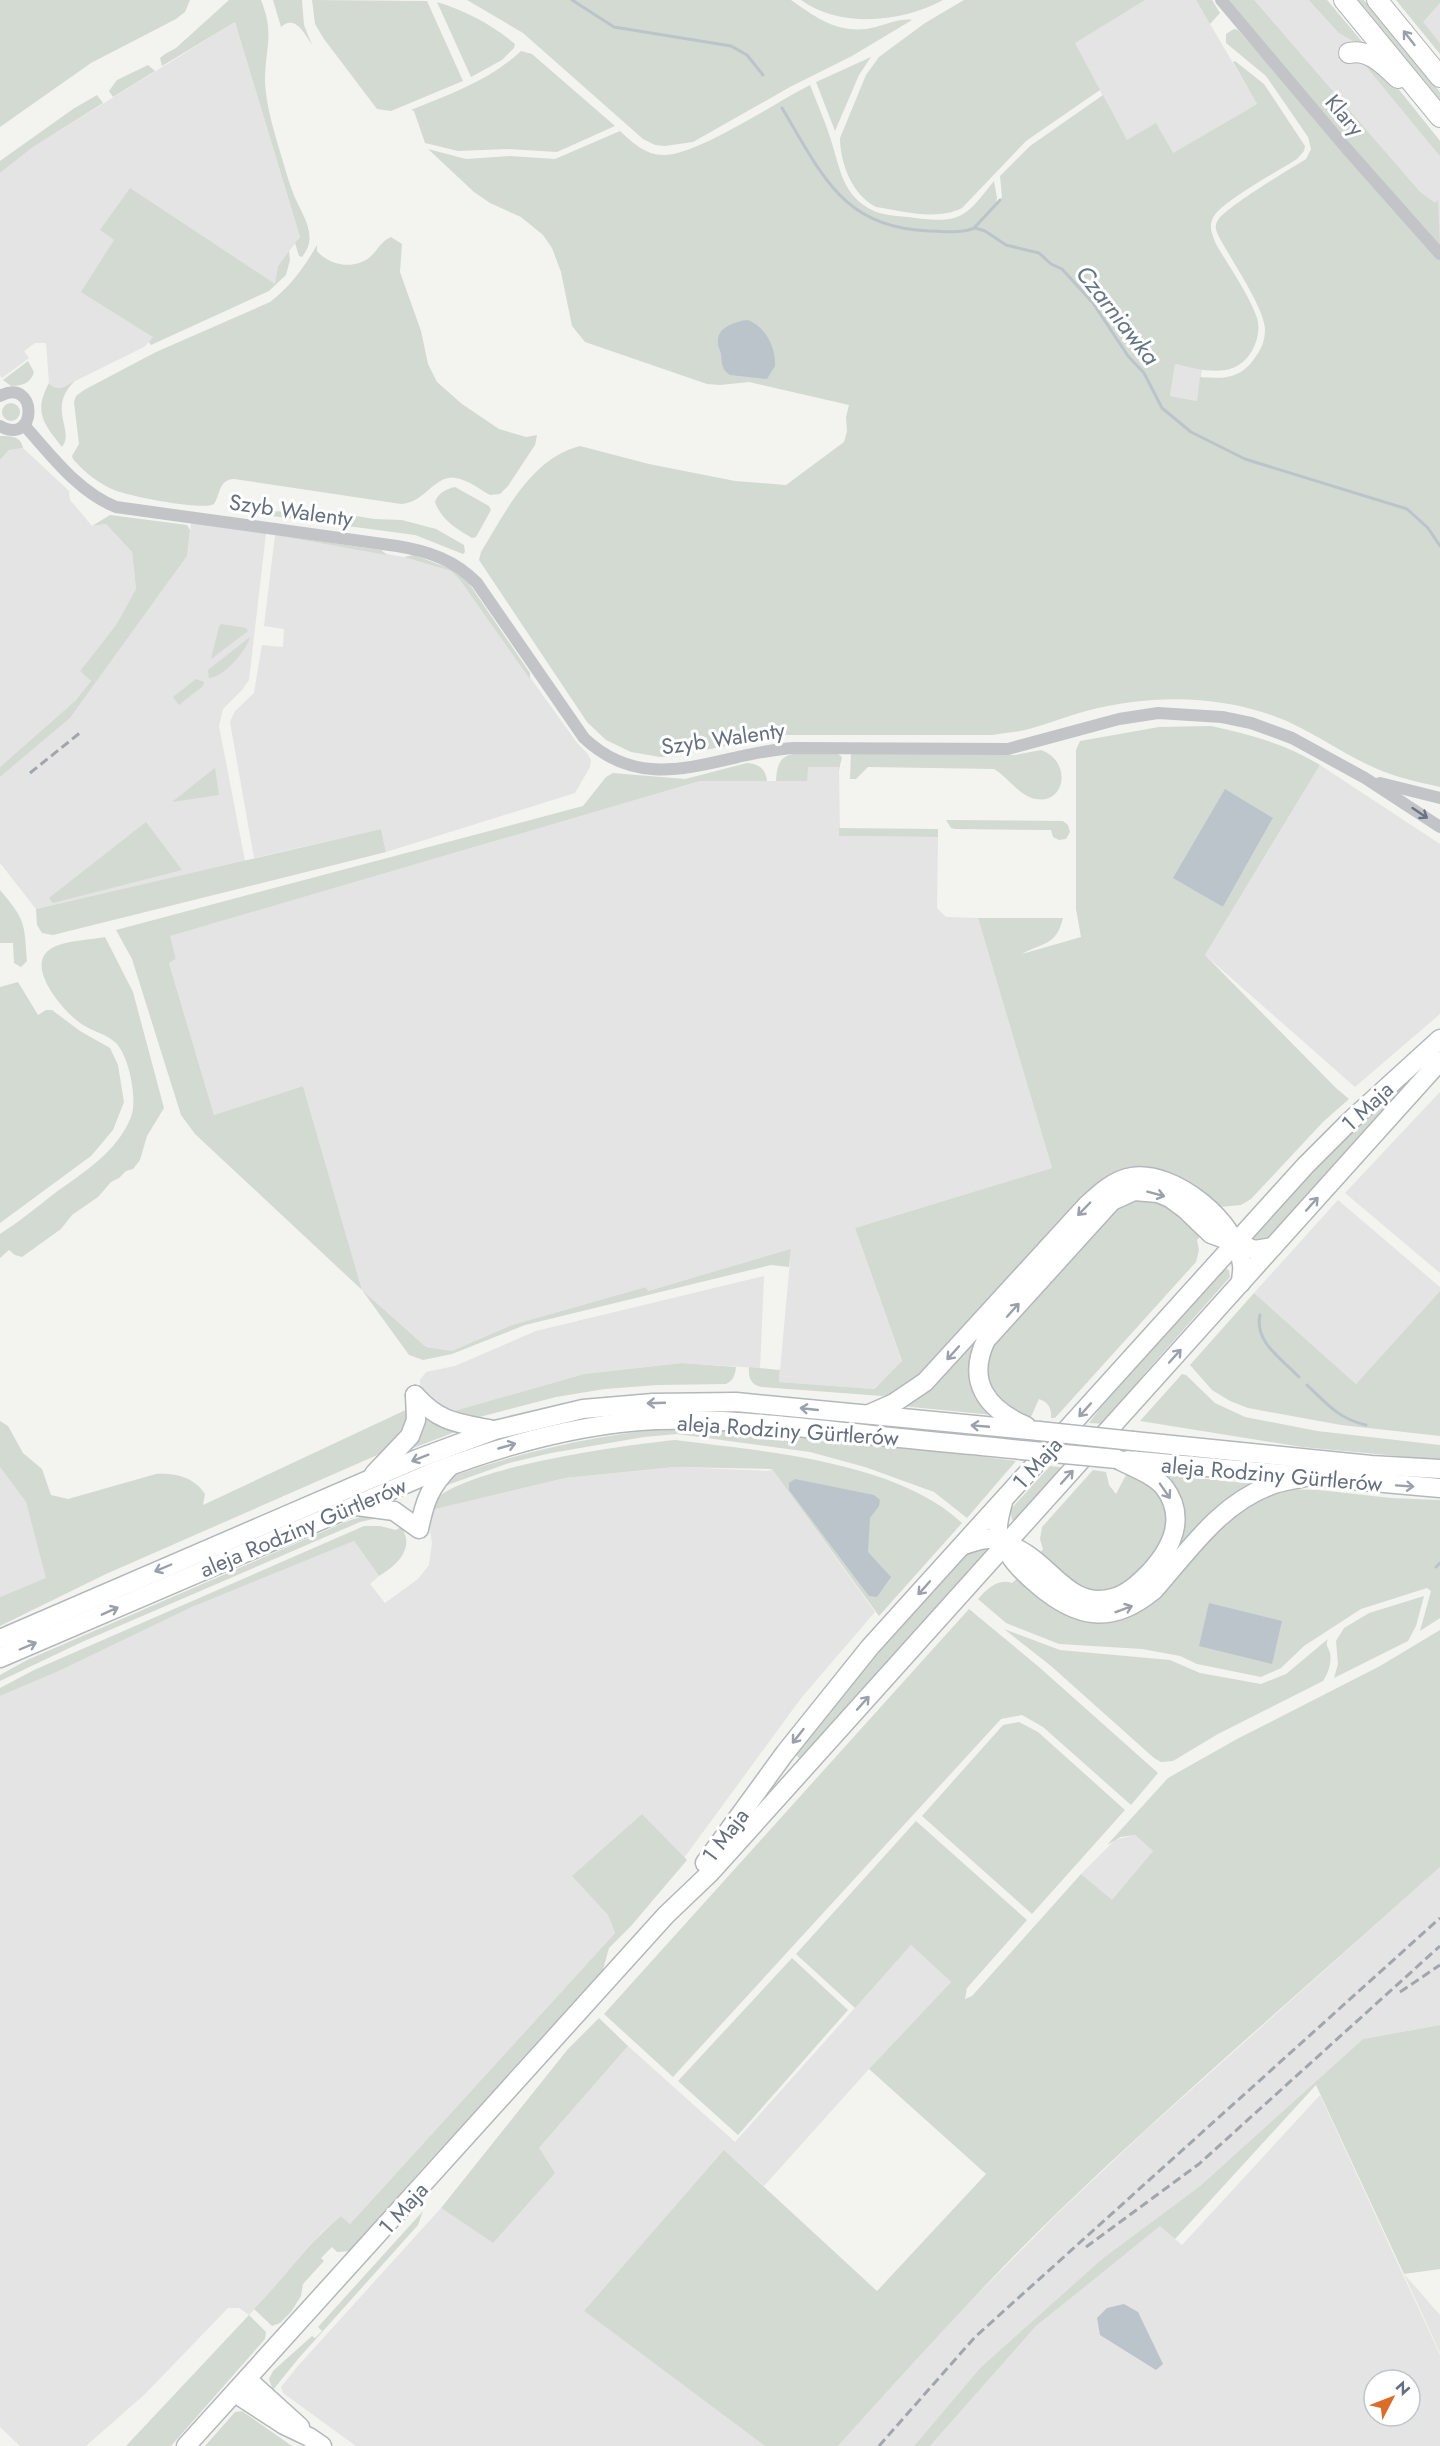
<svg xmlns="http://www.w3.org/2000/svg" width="1440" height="2446" viewBox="0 0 1440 2446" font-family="Jost,sans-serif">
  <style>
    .built { fill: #e3e4e3; fill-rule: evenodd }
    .green { fill: #d3dad1; fill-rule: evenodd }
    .water { fill: #bcc4cb }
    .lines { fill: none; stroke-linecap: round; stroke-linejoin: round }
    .stream { stroke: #bcc4cb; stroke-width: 3 }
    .secondary-casing { stroke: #b4b7bc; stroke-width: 21 }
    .primary-casing { stroke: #b2b5b9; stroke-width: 22 }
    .street { stroke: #c2c4c8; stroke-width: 12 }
    .secondary { stroke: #fff; stroke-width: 18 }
    .primary { stroke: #fff; stroke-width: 20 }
    .rail { stroke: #a2a6ac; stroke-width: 3; stroke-dasharray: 9 4.5; stroke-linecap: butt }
    .secondary-bridge-casing { stroke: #b4b7bc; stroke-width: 21; stroke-linecap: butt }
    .secondary-bridge { stroke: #fff; stroke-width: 18 }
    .oneway { stroke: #9aa1ac }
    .oneway2 { stroke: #697383 }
    .labels { text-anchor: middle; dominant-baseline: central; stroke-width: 6; stroke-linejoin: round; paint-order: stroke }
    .street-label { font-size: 22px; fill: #646f7f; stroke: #fff }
    .water-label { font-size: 24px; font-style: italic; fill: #647684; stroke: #fff }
  </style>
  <rect width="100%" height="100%" fill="#f3f4ef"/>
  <g class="built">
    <path d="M1145,0H1196L1257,104L1173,153L1127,140L1074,43Z"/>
    <path d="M1228,0H1327L1335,10L1440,141V246Z"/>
    <path d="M1440,3V43L1422,22Z"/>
    <path d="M235,22L300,237L278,266L276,285L100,230L114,240L153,338L144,347L59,389L53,387L49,383L46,343H35L24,351L29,358L2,378L0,375V173L33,147Z"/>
    <path d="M1175,364L1202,369L1197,401L1170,396Z"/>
    <path d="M23,448L69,491L70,500L92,526L106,524L132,552L136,589L116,625L80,671L91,681L75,701L0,767V460L9,450Z"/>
    <path d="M191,523L266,533L249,680L242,690L223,709L219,726L245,861L36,909L0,863V777L70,718L187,556Z"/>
    <path d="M275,535L404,557L451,571L460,580L578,744L587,753L591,760L590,767L575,793L386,852L381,829L254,858L230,722L235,711L254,693L262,645L283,647L284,629L264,626Z"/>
    <path d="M1320,765L1440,844V1014L1355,1087L1205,955Z"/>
    <path d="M807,767H839L840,836L938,837L937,908L946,917L978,918L1052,1168L855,1228L902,1362L873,1389L779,1382L791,1250L647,1291L646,1287L512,1325L452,1351L426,1347L362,1290L303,1086L214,1115L169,963L176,959L169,936L700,781H807Z"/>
    <path d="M1440,1092V1273L1345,1193Z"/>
    <path d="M1338,1200L1440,1287V1291L1356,1384L1254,1293Z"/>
    <path d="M764,1276L760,1368L682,1363L584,1374L447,1413L427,1400L420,1386V1380L426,1372L455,1366L536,1331Z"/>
    <path d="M0,1467L26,1502L47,1578L0,1597Z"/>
    <path d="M676,1467L768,1471L772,1469L875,1612L802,1697L684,1858L642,1814L573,1876L608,1915L615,1933L350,2224L341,2216L322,2232L285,2278L249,2315L239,2308H228L145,2394L86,2446H20L0,2427V1696L59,1671L192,1607L354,1541L379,1576L370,1584L385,1603L418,1579L429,1565L432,1543L427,1511L565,1478Z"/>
    <path d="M1135,1835L1153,1851L1112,1901L1081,1874L1115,1840Z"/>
    <path d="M1440,1867V2025L1363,2039L1200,2186L1102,2259L980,2368L914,2446H838L952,2320L1058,2213L1143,2133Z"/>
    <path d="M911,1945L951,1982L869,2069L764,2186L725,2151L584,2311L765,2446H356L283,2393L281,2387L297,2367L441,2208L493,2243L539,2148L628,2046L735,2142Z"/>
    <path d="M1320,2095L1440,2355V2446H930L1036,2326L1109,2266L1160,2226L1182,2245ZM1374,2380H1410V2416H1374Z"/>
    <path d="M1404,2274L1440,2315V2353Z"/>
  </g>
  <g class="green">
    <path d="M0,0H190L185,12L176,19L91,63L0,127Z"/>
    <path d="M229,0H261C275,35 265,47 265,82C266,103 272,124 278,145C283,161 287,177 293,193C301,214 320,235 302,257L299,256L295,243L300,237L235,22L162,66L160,58L165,54L176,48Z"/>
    <path d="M273,0H302L304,25L312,45C305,34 295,14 281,27Z"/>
    <path d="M312,0L427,1L463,81L391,111L377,109L324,39L315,24Z"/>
    <path d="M467,0H791C818,19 841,36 876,27C887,24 901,18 912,20L852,56L790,87L693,142L665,146L655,145L643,139L523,33Z"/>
    <path d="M801,0H943C903,22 841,29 801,0Z"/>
    <path d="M964,0H1145L1075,43L1100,90L1026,141L962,208C936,221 903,211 876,207C852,195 840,163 840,138L866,75L879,57L925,23Z"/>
    <path d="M1196,0H1212L1220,13L1210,24Z"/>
    <path d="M1228,0H1254L1420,192L1435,203L1438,200L1440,246L1353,148Z"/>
    <path d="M1309,0H1327L1370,51L1339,33Z"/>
    <path d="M1356,0H1364L1440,92V102Z"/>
    <path d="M1396,0H1440V3L1423,22L1440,43V54Z"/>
    <path d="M437,2C466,11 491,24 515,44L514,48L502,60L471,77Z"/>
    <path d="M1234,29L1238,30L1440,260V787C1418,782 1395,777 1375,768C1340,753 1310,729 1274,716C1214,694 1147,695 1086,711C1067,716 1048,724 1029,729C1018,732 1005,733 993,735H780L676,756L660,757L631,752L606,740L587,722L479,560L481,552C505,513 531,458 580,446L649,464L735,481L786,485L844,442L847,431L846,417L849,405L749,382L720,385L707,384L585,342L572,326L561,272L552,248L543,235L521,217L490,203L474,192L428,149L466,159L510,156L555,159L620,131C633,143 645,155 664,155C698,155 776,102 810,85C817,103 825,121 831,140C840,169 843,197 874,211C886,216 902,216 915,218C962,224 966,216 994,181L997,198L995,206L1002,197L1000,176L1030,146L1103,95L1127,140L1156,123L1173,153L1257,104L1233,62L1235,61L1264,84L1305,146L1304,151L1297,159C1280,170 1219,203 1213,218C1208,227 1213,236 1216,244C1229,267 1249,294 1257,318C1260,329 1258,339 1253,349C1236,381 1203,370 1175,364L1170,396L1197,401L1200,377C1223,379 1240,379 1254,359C1261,350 1265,341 1265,329C1264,307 1230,258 1219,237C1216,231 1214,226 1218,220C1226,207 1290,169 1306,159L1311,149L1308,137L1266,76L1226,43V34Z"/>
    <path d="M521,51L532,54L615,126L557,152L507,149L458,151L425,143L414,111L411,110C450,94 490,80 521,51Z"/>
    <path d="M871,57L859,75L835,131L816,82Z"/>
    <path d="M1360,59L1388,76L1440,141V156Z"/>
    <path d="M148,65L155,71L113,97L109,91L117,80Z"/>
    <path d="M97,95L103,103L33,147L0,173V161L73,109Z"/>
    <path d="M130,188L275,284L278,266L289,251L290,260L286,275L269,291L151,345L149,342L153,337L81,292L114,240L100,230Z"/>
    <path d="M391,237L402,244L400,272L421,331L428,364L437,382L462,404L499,429L526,437L537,435L535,445L508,486L500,494L490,495C481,490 467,479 455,478C434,475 425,503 401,504L234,479C218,480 221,494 214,504C203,511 128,496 114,490C98,483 84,472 73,459L72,456L79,444L74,402L76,396L84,390L156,352L270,302C290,287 305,266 317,245V251C330,266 354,270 370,257C378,250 381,241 391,237Z"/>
    <path d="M28,361L34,372C31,383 22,386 11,386L3,380Z"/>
    <path d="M75,381C46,408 76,431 62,447C44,424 33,412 49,383C57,393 65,386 75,381Z"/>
    <circle cx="11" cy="412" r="9"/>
    <path d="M0,436C11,436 21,436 23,448L9,450L0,460Z"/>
    <path d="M455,487L489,506L491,510L476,537L472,538C456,528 442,521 435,502C438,493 446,489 455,487Z"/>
    <path d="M265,510L315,515L344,514L374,519L402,520L436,529L464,545L465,552L463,554L415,535L257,514Z"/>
    <path d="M110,515L187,525L190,530L187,556L70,718L0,777V767L75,701L91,681L80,671L116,625L136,589L132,552L106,524L92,526Z"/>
    <path d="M275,535L381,550L387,555Z"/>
    <path d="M414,555L451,569L466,579L530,673V679L460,580L451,571L404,557Z"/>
    <path d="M221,624L246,628L248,631L211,659L219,627Z"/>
    <path d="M250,637C246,651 224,677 209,678L208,670Z"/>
    <path d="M196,679L204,682L203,686L179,705L173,697Z"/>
    <path d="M1211,726C1249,734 1286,744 1320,765L1205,955L1336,1088L1349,1099L1323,1122L1251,1199L1241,1205L1219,1207C1210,1201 1203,1193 1194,1186C1165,1164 1137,1168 1105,1177L936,1366L900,1392L882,1396L762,1387C751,1385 748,1378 749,1367L780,1370L779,1382L874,1389L902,1361L855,1228L1052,1168L978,918H1063C1056,947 1042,942 1022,954L1081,937L1076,909V750L1080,741L1159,727ZM1273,818L1223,907L1211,899Z"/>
    <path d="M1041,750C1072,761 1066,804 1036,799C1020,797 1008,777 994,769L868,767L856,779H850L851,751L1015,755Z"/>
    <path d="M793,754H838L842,757L839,770L838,767H808L807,781H776C777,768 778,757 793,754Z"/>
    <path d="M747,763C759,764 766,769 767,781H700L170,936L176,959L169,963L214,1115L303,1086L362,1290L426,1347L452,1351L512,1325L646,1287L648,1291L791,1249L789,1267L771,1265L525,1325L452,1354L423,1360L409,1355L362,1290L195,1134L181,1115L132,959L116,930L583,806L606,777L613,773L685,779Z"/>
    <path d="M215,768L219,795L172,802Z"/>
    <path d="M946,820L1063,821L1068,825L1070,832L1066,839L1059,840L1053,837L1051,830L955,829L951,828Z"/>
    <path d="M146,822L182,870L53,903L49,898Z"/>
    <path d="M839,828L938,829V837L839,836Z"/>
    <path d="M381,829L386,852L53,935L42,933L37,925L36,909Z"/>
    <path d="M0,890C26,921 24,922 27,961L21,967L14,963L13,943H0Z"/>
    <path d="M105,937L133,992L164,1108L147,1136L140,1160L133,1169L126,1171L119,1178L111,1182L98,1197L72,1215L61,1229L22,1257L15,1255L9,1250L0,1258V1234C19,1222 37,1207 55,1193C84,1172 117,1152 131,1117C138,1100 129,1056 116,1043C107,1034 91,1031 80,1023C63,1011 19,961 56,946C71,940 90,940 105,937Z"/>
    <path d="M18,982L38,1015L46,1010H52L80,1031L110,1048L118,1065L124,1102L113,1130L91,1156L0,1223V987Z"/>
    <path d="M1425,1061L1429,1065L1269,1239L1245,1244L1323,1155Z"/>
    <path d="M1139,1186L982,1337L993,1415L901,1406L955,1358Z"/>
    <path d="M1158,1198L1203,1233L1197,1240L1199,1250L1196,1262L1055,1418H1051C1052,1408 1048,1402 1039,1399L1030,1419L1004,1408L985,1380L988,1349L1123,1201Z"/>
    <path d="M1224,1268L1229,1270L1230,1277L1145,1373L1106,1424L1089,1423L1126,1374Z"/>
    <path d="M1440,1291V1436L1341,1425L1248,1408L1230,1401L1212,1390L1190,1365L1254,1293L1356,1384Z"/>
    <path d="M682,1363L736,1367C735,1375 734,1380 726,1384L658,1385L605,1389L556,1397L468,1420L447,1413L584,1374Z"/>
    <path d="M1182,1374L1186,1375L1215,1403L1245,1417L1317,1431L1440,1445V1460L1302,1447L1140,1421Z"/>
    <path d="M412,1407L410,1423L391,1449L106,1574L0,1626V1597L46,1578L26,1502L0,1467V1421L8,1426L23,1453L42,1469L51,1495L68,1499L156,1474C175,1473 194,1477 205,1494L203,1505Z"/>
    <path d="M420,1410L463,1429L400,1453Z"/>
    <path d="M688,1426L838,1438L1016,1461L967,1518L934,1492L865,1467L810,1452L677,1434L644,1437L551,1453L509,1463L439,1488L447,1479L453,1476C529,1449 608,1433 688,1426Z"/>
    <path d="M675,1440C761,1451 897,1461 962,1523L879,1616L772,1469L675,1467L565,1478L427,1511C439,1469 633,1444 675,1440Z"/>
    <path d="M1050,1466L1067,1468L1015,1521L1012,1520L1010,1510Z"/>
    <path d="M1093,1470L1106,1472L1109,1485L1116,1494L1127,1473C1169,1493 1168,1499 1166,1544L1118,1591L1084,1592L1038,1556L1043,1549L1040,1539L1042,1527Z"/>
    <path d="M1160,1474L1255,1484L1118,1607L1096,1605L1176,1547Z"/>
    <path d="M1283,1489L1319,1490L1391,1498L1440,1500V1618L1420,1631L1431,1591L1427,1588L1361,1609L1304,1646L1281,1668L1261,1677L1197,1664L1180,1656L1142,1649L1059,1644L1006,1623L978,1599C987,1589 998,1578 1012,1583L1020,1576L1085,1619L1247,1502Z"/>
    <path d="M371,1513L392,1519L378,1518L360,1522L82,1642L0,1681V1675L27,1660L343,1523Z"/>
    <path d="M364,1526H380L396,1530L401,1527C416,1548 396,1566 379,1576L354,1541L192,1607L59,1671L0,1696V1688L34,1670Z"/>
    <path d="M995,1544L803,1761L793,1753L818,1720L966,1552Z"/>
    <path d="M1424,1596L1416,1626L1408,1641L1334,1678L1338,1664L1336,1641L1344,1628L1369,1613Z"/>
    <path d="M969,1609L1039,1667L1158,1773L1131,1805L1043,1727L1022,1715L1001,1719L673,2077L604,2014Z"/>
    <path d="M1004,1629L1060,1650L1170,1660L1200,1673L1261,1684L1286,1674L1328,1639C1325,1646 1328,1646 1330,1653C1332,1663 1328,1673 1323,1681L1218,1734L1173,1761L1161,1762L1154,1758L1051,1666Z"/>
    <path d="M1440,1630V1867C1313,1981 1182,2093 1059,2211C982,2286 910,2366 838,2446H765L584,2311L724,2150L877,2291L986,2174L869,2069L951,1982L911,1945L855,2008L796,1954L916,1821L1027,1920L967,1988L965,1999L972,1996L1081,1874L1112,1900L1153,1851L1135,1835L1121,1837L1107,1845L1168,1778L1237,1739L1380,1666Z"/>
    <path d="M1019,1722L1038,1732L1125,1810L1032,1914L922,1816L1003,1725Z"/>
    <path d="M642,1814L687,1860L631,1926L609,1948L603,1970L583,1995L420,2171L351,2251L337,2252L332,2247L321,2258L324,2261L303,2284L301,2296L291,2312L280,2323L272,2326L254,2309C284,2279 308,2243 341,2216L350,2224L615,1933L608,1915L572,1876Z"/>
    <path d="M792,1958L848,2010L738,2135L678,2081Z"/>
    <path d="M599,2018L628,2046L539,2148L555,2173L493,2243L441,2208L568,2049Z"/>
    <path d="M1440,2025V2269L1404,2274L1316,2085L1175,2239L1160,2226L1036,2326L930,2446H914L980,2368L1102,2259L1200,2186L1363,2039Z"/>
    <path d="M423,2211L418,2225L298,2359L273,2390L269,2379L273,2371L312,2336L315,2338L322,2331L318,2327Z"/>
    <path d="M249,2315L266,2332L265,2339L171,2446H126Z"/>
    <path d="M242,2411L292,2446H205L235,2412Z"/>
  </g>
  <g class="water">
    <path d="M748,320C766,327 776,348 775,366L767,379L730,375C721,369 722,364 721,354C720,350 717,345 718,340C718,327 737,321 748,320Z"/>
    <path d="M1225,789L1273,818L1223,907L1173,878Z"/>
    <path d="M795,1479L874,1495L880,1500L879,1506L870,1518L868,1552L891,1577L877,1597L869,1596L789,1490V1483Z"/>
    <path d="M1209,1603L1282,1621L1272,1664L1199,1646Z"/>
    <path d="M1124,2304L1138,2312L1163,2364L1156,2370L1100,2335L1097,2318L1107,2308Z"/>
  </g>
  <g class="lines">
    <g class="stream">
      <path d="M572,0L614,27L731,46L747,55L763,75"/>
      <path d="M782,108C822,174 842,228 929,231C945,231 960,234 975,228L985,231L1006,245L1039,253L1051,264L1062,269L1093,303L1128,356L1144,373L1162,408L1191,432L1245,459L1407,509L1428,528L1440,546"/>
      <path d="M975,227L1000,200"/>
      <path d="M1260,1315C1254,1342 1282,1359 1299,1377"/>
      <path d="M1307,1385C1327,1404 1339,1419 1366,1425"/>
      <path d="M1436,1567L1440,1563"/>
    </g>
    <g class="secondary-casing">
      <g id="secondary">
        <path d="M415,1395C440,1423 458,1423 493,1430"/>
        <path d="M869,1414L894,1403L925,1382L1086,1206C1099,1194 1113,1180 1132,1177C1174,1170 1238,1222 1242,1265C1243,1270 1241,1277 1241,1283"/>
        <path d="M1026,1426C987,1409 966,1382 986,1340L1112,1201L1134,1191L1158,1193L1170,1198L1185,1209L1211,1234L1255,1250L1273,1247"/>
        <path d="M1133,1441L1371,1465L1440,1469"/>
        <path d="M1128,1460L1440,1488"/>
        <path d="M374,1474L410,1436L416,1420L415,1395"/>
        <path d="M1003,1502C1001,1510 996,1526 999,1534C1007,1556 1020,1570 1038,1585C1078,1619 1112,1625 1154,1590C1188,1552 1219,1505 1269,1486C1280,1481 1293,1480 1305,1477"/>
        <path d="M357,1506L394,1511L419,1529C425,1500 430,1487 450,1466"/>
        <path d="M964,1545C972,1543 982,1538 990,1539C1002,1541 1018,1548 1028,1555C1056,1574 1074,1609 1113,1598C1128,1594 1139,1583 1150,1572C1172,1548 1187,1517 1164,1487C1153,1474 1132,1467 1117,1459"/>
        <path d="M0,1639L417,1459L495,1430L583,1409L653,1403L736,1402L1039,1431"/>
        <path d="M0,1658L431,1473C503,1445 578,1424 655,1420C722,1418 788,1426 855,1433C911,1440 966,1444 1022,1450"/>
        <path d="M705,1863L785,1753L870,1647L1305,1166L1350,1121L1440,1039"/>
        <path d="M247,2379L300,2427"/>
        <path d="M235,2393L284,2425L309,2437L322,2446"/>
        <path d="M186,2446L666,1915L710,1873L1440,1061"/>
      </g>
    </g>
    <g class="primary-casing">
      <g id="primary">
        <path d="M1344,0L1440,117"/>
        <path d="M1377,0L1440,77"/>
        <path d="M1349,53C1369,48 1385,66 1398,78"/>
      </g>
    </g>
    <g class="street">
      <path d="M1221,0L1346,148L1440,254"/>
      <path d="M0,396C38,376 38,447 0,426"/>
      <path d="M24,425C51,455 78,492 116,507L397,546C428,551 455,560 477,583L584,738C650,800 718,752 794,748L1008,749L1119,719L1158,713L1222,717L1251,723L1292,738L1365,778L1440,827"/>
      <path d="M1380,783L1440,798"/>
    </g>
    <use href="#secondary" class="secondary"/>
    <use href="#primary" class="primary"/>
    <g class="rail">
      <path d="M30,773L81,732"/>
      <path d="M1400,1992L1440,1965"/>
      <path d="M1086,2247L1199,2164L1440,1946"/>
      <path d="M879,2446L975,2337L1440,1918"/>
    </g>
    <g class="secondary-bridge-casing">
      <g id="secondary-bridge">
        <path d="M1039,1431L1133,1441"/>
        <path d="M1022,1450L1117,1459"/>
      </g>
    </g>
    <use href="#secondary-bridge" class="secondary-bridge"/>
  </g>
  <defs><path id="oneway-shaft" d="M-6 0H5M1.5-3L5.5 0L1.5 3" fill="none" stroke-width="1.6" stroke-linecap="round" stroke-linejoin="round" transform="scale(1.5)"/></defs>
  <g class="oneway">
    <use href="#oneway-shaft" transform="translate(1409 38) rotate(-128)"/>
    <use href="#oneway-shaft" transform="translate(1156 1194) rotate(15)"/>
    <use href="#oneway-shaft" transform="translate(1312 1204) rotate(-48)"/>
    <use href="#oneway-shaft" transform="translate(1084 1209) rotate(134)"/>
    <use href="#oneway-shaft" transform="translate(1013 1310) rotate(-48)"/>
    <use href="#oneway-shaft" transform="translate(953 1353) rotate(132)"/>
    <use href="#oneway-shaft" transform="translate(1175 1356) rotate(-48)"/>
    <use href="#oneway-shaft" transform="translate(656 1403) rotate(178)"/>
    <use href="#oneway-shaft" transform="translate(809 1409) rotate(-174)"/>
    <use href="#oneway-shaft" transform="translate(1085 1410) rotate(132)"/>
    <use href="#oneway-shaft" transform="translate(980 1426) rotate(-175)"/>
    <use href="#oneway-shaft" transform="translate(507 1446) rotate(-16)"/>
    <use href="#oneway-shaft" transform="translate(420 1458) rotate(158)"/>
    <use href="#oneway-shaft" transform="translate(1067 1477) rotate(-48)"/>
    <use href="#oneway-shaft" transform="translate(1405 1486) rotate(4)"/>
    <use href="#oneway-shaft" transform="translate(1165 1491) rotate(55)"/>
    <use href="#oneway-shaft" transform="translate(163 1568) rotate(157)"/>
    <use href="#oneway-shaft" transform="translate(924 1588) rotate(132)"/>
    <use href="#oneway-shaft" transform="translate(1124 1609) rotate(-21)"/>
    <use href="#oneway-shaft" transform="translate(110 1611) rotate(-24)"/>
    <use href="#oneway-shaft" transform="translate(28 1646) rotate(-23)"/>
    <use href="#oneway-shaft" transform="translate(863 1703) rotate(-48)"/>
    <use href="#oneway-shaft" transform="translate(798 1736) rotate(128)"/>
  </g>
  <use class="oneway2" href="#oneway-shaft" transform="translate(1420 813) rotate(34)"/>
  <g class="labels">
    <g class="street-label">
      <text transform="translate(1345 115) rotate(50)">Klary</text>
      <text transform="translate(291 510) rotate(8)">Szyb Walenty</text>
      <text transform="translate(723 738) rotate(-8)">Szyb Walenty</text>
      <text transform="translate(1367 1106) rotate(-43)">1 Maja</text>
      <text transform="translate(788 1430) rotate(4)">aleja Rodziny Gürtlerów</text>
      <text transform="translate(1037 1463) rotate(-48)">1 Maja</text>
      <text transform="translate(1272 1474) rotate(5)">aleja Rodziny Gürtlerów</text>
      <text transform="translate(303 1527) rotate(-23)">aleja Rodziny Gürtlerów</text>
      <text transform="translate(725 1835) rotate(-53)">1 Maja</text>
      <text transform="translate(403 2208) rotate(-48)">1 Maja</text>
    </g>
    <g class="water-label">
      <text transform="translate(1118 315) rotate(52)">Czarniawka</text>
    </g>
  </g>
  <g transform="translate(1392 2398) rotate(48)"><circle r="28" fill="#ffffff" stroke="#c1c5cc" stroke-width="1.5"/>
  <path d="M0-4.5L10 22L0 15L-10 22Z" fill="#da6e29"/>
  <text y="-9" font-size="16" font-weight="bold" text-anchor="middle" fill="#646f7f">N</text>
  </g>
</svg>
